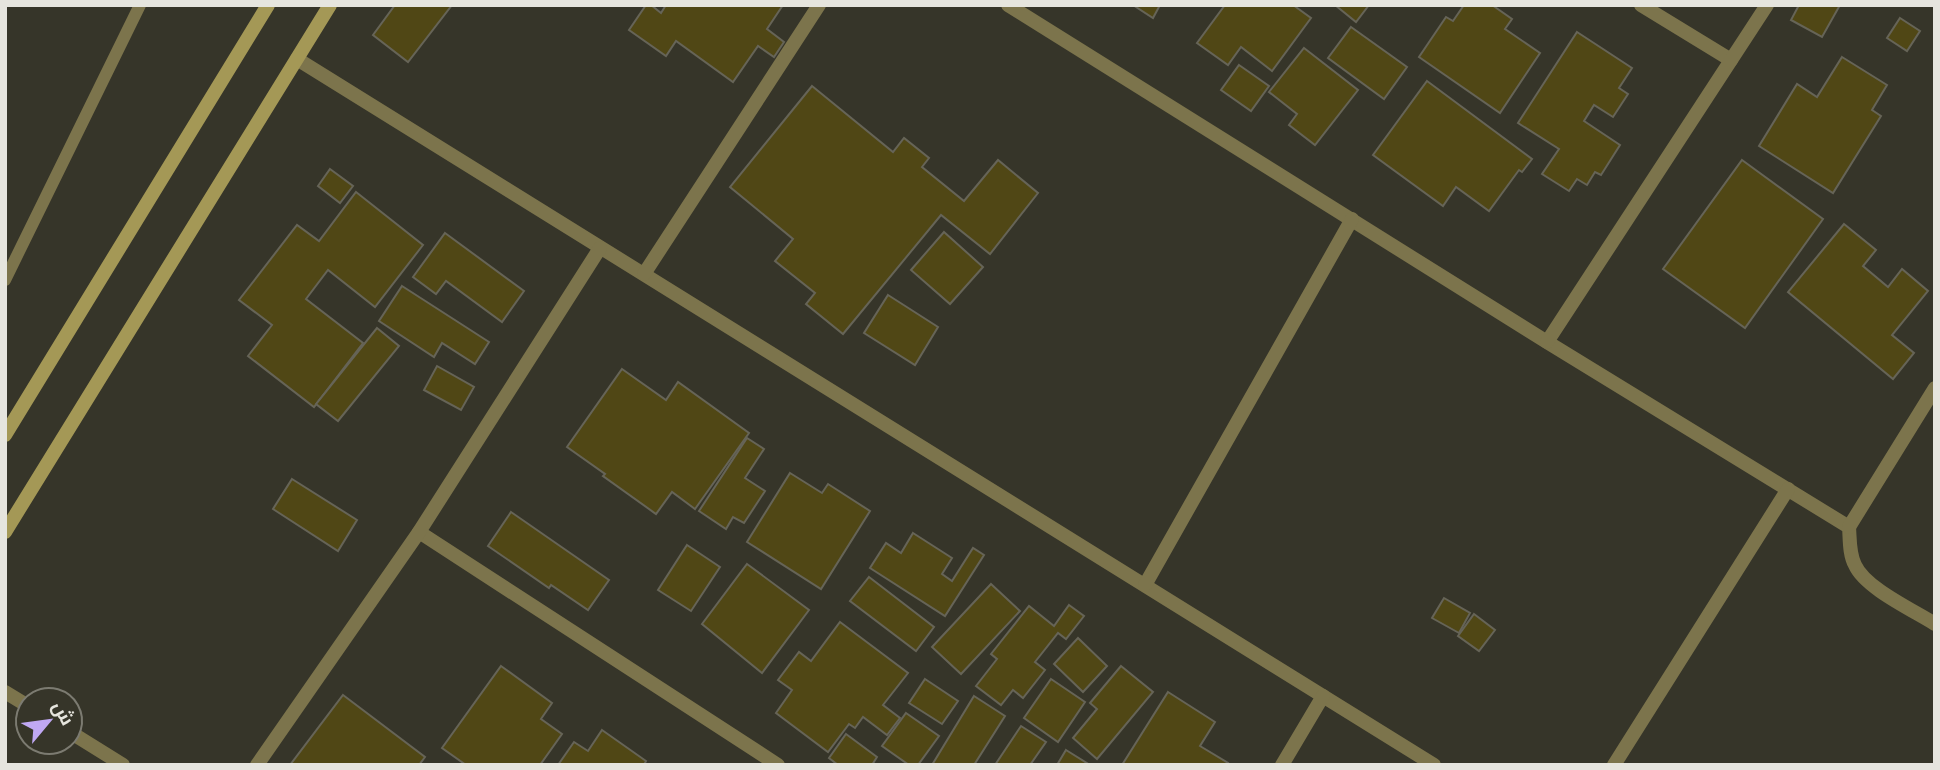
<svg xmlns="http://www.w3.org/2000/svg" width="1940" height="770" viewBox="0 0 1940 770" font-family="Roboto,Cairo,sans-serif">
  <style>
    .building { fill: #504715; stroke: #666457; stroke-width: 2 }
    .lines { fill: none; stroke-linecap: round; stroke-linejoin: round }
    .lane { stroke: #7c744c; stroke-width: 12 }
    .street { stroke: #7c744c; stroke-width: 14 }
    .secondary { stroke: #a49856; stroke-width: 14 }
  </style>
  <rect width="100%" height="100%" fill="#363529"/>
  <g class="building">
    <path d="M395,5H452L408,62L373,35Z"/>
    <path d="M646,5H651L661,13L666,5H783L767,29L784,42L774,57L758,46L733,82L676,41L666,56L629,30Z"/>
    <path d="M1133,5H1160L1153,18Z"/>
    <path d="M1225,5H1293L1311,18L1272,71L1241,47L1228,65L1197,43Z"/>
    <path d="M1335,5H1369L1356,22Z"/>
    <path d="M1464,5H1492L1512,19L1505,29L1540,53L1500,113L1419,57L1446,17L1453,21Z"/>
    <path d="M1799,5H1840L1822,37L1791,20Z"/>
    <path d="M1900,18L1920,31L1907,51L1887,38Z"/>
    <path d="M1351,27L1407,67L1384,99L1328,58Z"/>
    <path d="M1577,32L1632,68L1619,88L1628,94L1613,117L1594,105L1584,121L1620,145L1601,175L1595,172L1587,185L1577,179L1569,191L1542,174L1559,149L1518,123Z"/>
    <path d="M1304,48L1358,90L1315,145L1289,125L1297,114L1269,92Z"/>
    <path d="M1842,57L1887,85L1872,110L1881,116L1833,193L1759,146L1797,84L1817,97Z"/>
    <path d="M1239,65L1269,86L1251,111L1221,90Z"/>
    <path d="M1427,81L1532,159L1522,172L1519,170L1489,211L1456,187L1443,206L1373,155Z"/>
    <path d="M812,86L893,152L904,138L929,158L922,167L964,201L998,160L1038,193L990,254L941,215L843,334L806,304L815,293L775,261L793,239L730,187Z"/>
    <path d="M1742,160L1823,219L1745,328L1663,269Z"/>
    <path d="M330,169L353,186L340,203L318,186Z"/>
    <path d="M356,192L423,245L375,307L328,270L306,299L363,343L314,407L248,356L272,325L239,300L297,225L319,241Z"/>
    <path d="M1844,224L1876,250L1863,266L1888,287L1902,269L1928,291L1892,335L1914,353L1893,379L1788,292Z"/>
    <path d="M944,232L983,267L950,304L911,270Z"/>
    <path d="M445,233L524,291L502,322L446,281L436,294L413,277Z"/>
    <path d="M402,286L489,342L475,364L442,343L434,357L379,321Z"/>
    <path d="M888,295L938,327L915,365L864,333Z"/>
    <path d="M377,328L399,346L338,421L316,404Z"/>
    <path d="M437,366L474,387L461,410L424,390Z"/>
    <path d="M622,369L666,400L678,382L749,433L695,509L672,492L656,514L603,476L605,474L567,447Z"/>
    <path d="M747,438L764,449L745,478L765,491L744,523L733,517L726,529L699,511Z"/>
    <path d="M790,473L822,493L828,484L870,511L821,589L747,542Z"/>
    <path d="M292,479L357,520L338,551L273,509Z"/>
    <path d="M511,512L609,580L588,610L551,585L549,588L488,546Z"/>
    <path d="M913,533L952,558L942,574L952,581L973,548L984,555L945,616L870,568L886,543L901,553Z"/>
    <path d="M687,545L720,567L691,611L658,590Z"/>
    <path d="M747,564L809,610L762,673L702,624Z"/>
    <path d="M869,577L934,627L916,651L850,601Z"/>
    <path d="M991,584L1020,611L961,674L932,647Z"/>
    <path d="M1444,598L1470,613L1459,633L1432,618Z"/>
    <path d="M1069,605L1084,616L1066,639L1058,633L1035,662L1045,670L1023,698L1013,690L1001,705L976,686L997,659L991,654L1029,606L1054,626Z"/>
    <path d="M1474,614L1495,630L1479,651L1458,636Z"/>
    <path d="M840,622L908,673L883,705L900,718L887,735L863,717L855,728L849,724L828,752L776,713L792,690L778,680L799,652L811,661Z"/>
    <path d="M1078,638L1107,666L1083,692L1054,664Z"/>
    <path d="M501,666L552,703L541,719L562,734L540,765H466L442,748Z"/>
    <path d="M1121,666L1153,692L1097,759L1073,738L1097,709L1090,703Z"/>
    <path d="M925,679L958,701L942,724L909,703Z"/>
    <path d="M1051,679L1085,702L1058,742L1024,718Z"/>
    <path d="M1168,692L1215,722L1200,746L1228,763L1227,765H1122Z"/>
    <path d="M343,695L425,757L419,765H290Z"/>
    <path d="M974,696L1005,716L974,765H932Z"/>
    <path d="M906,713L939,736L918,765H909L882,746Z"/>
    <path d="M1021,726L1046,742L1030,765H995Z"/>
    <path d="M602,730L646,761L644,765H558L574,742L588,751Z"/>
    <path d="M846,734L877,757L872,765H838L829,758Z"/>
    <path d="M1066,750L1090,765H1057Z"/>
  </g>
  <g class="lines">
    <path class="lane" d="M5,280L140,5"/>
    <g class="street">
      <path d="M1008,5L1547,342L1849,527C1850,539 1849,554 1855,565C1865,588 1913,610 1935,624"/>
      <path d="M1641,5L1731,60"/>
      <path d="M297,59L1434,765"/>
      <path d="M644,274L819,5"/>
      <path d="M1547,342L1767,5"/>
      <path d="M1849,527L1935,388"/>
      <path d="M419,532L778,765"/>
      <path d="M1145,585L1352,219"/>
      <path d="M5,692L28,706"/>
      <path d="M70,732L123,765"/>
      <path d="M257,765L419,532L600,248"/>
      <path d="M1282,765L1323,696"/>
      <path d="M1614,765L1788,489"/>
    </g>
    <g class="secondary">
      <path d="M5,435L268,5"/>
      <path d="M5,532L330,5"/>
    </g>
  </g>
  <rect width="1940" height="770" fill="none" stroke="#e6e5de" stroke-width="14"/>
  <g transform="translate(49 721) rotate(61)"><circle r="33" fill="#363529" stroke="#7c7b71" stroke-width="2"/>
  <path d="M0-5L12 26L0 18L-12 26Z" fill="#c0a8f3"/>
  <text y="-10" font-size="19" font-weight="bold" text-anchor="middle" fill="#e6e5de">ش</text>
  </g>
</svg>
